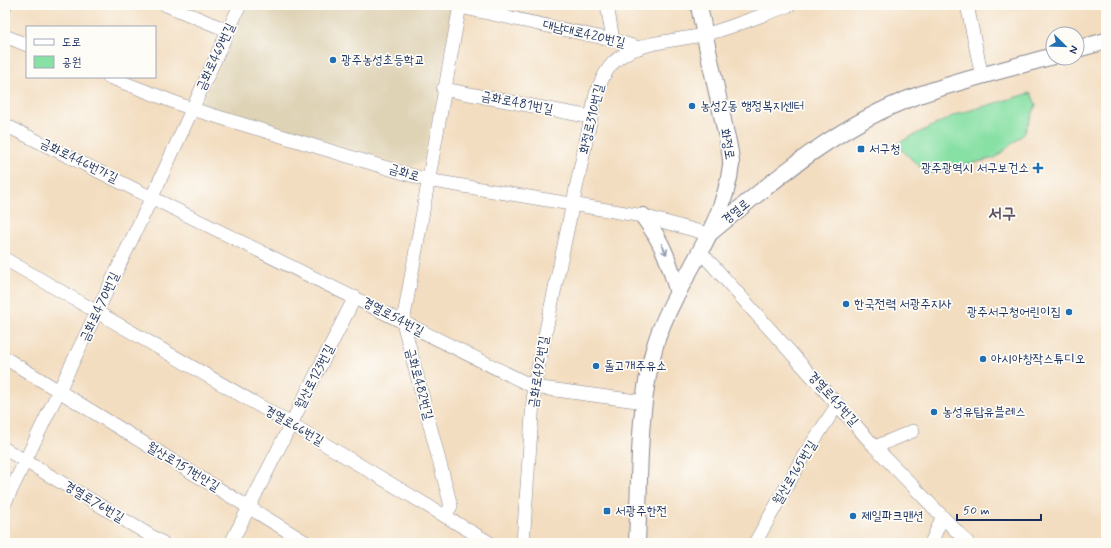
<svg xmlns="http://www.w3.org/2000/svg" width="1111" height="548" viewBox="0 0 1111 548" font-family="Mynerve,'Poor Story',sans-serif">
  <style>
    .built { fill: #dfd3b6 }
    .green { fill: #87e0a4; stroke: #518881 }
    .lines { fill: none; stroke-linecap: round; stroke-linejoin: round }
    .minor-casing { stroke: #87868f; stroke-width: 14 }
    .tertiary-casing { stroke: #87868f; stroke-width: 18 }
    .minor { stroke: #fff; stroke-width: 13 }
    .tertiary { stroke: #fff; stroke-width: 16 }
    .oneway { stroke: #8d97ae }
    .poi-dot { fill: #1f6fb2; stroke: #fdfcf7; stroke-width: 1.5 }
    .labels { text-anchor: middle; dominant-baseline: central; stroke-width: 3.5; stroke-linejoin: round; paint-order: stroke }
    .street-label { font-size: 13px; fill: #1b2f5e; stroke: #fdfcf7 }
    .poi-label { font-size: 13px; fill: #1b2f5e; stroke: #fdfcf7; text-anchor: start }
    .district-label { font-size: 17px; font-weight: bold; fill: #5e5364; stroke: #fdfcf7 }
  </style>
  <rect width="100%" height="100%" fill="#fdfcf7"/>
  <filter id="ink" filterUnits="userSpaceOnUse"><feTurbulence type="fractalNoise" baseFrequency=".025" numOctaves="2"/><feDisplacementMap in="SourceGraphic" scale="8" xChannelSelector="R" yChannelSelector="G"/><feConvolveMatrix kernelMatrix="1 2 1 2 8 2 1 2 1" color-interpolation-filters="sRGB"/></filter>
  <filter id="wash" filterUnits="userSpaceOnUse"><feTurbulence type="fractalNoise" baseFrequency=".012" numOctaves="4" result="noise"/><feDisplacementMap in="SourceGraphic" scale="16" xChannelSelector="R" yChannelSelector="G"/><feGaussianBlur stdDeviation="0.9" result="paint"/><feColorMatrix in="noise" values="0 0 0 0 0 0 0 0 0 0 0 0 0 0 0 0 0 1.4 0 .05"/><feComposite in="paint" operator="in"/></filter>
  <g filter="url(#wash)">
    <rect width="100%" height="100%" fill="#f3ddc0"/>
    <path class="built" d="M248,5H452L453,14L423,162L410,166L201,105Z"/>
    <path class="green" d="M1031,93L1036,105L1024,134L995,158L927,174L896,144L957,114Z"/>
  </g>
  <g filter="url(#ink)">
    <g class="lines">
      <g class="minor-casing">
        <g id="minor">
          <path d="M166,5L229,31"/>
          <path d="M607,5L613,40"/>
          <path d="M967,5L982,77"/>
          <path d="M5,6V5"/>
          <path d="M460,7L613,40L639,48"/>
          <path d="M5,36L27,45"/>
          <path d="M109,77L192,109L427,180L643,216L708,234"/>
          <path d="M443,89L591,117"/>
          <path d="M5,125L534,387L644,402"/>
          <path d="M700,251L875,447L968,543"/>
          <path d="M5,259L291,424L490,543"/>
          <path d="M5,358L307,543"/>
          <path d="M875,447L913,431"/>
          <path d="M5,449L163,543"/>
          <path d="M5,503L152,197L240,5"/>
          <path d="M445,516L451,506L403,322L460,5"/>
          <path d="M231,543L355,297"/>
          <path d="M523,543L534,387L596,94C602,78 608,64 623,55C643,42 679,40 703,35C732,28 761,15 790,5"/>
          <path d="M755,543L803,457L838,404"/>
          <path d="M931,543L942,518"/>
        </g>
      </g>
      <g class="tertiary-casing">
        <g id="tertiary">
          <path d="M1077,49L1106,41"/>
          <path d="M643,216C663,243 669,261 678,293"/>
          <path d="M710,233C773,181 837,125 916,96C960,80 1008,69 1053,56"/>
          <path d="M637,543C640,477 637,402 657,339C677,280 724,229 731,165C732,153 725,132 723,120C715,82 706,44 699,5"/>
        </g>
      </g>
      <use href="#minor" class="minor"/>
      <use href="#tertiary" class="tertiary"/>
    </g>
    <defs><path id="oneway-shaft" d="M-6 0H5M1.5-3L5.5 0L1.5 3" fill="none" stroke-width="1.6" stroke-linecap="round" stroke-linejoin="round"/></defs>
    <use class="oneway" href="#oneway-shaft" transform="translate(664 249) rotate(65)"/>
  </g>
  <g class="poi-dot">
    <circle cx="333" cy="60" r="4"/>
    <circle cx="692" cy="106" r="4"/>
    <rect x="857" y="145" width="8" height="8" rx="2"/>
    <path d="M1036 162h4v4h4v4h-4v4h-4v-4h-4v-4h4z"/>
    <circle cx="846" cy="304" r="4"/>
    <circle cx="1069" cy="312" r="4"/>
    <circle cx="983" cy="359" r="4"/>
    <circle cx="596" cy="366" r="4"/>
    <circle cx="934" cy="412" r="4"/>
    <rect x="603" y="507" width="8" height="8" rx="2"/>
    <circle cx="853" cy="516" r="4"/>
  </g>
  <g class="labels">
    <g class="street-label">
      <text transform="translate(584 34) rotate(13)">대남대로420번길</text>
      <text transform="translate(216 57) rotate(-65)">금화로469번길</text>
      <text transform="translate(517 103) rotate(11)">금화로481번길</text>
      <text transform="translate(592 119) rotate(-77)">화정로310번길</text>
      <text transform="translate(727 144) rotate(80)">화정로</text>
      <text transform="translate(79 161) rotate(26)">금화로446번가길</text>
      <text transform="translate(404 173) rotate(17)">금화로</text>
      <text transform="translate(736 212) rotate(-39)">경열로</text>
      <text transform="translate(100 307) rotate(-65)">금화로470번길</text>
      <text transform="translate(393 317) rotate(28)">경열로54번길</text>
      <text transform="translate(539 372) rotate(-81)">금화로492번길</text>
      <text transform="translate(315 377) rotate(-63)">월산로123번길</text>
      <text transform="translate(419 384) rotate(75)">금화로482번길</text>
      <text transform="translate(833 399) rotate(48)">경열로45번길</text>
      <text transform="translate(294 426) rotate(30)">경열로66번길</text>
      <text transform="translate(183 467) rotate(31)">월산로151번안길</text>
      <text transform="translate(795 473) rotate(-59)">월산로165번길</text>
      <text transform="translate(94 502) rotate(31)">경열로76번길</text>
    </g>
    <g class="poi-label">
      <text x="341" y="60">광주농성초등학교</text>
      <text x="700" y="106">농성2동 행정복지센터</text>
      <text x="869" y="149">서구청</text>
      <text x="1029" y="168" text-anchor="end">광주광역시 서구보건소</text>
      <text x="854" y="304">한국전력 서광주지사</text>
      <text x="1061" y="312" text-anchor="end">광주서구청어린이집</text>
      <text x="991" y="359">아시아창작스튜디오</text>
      <text x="604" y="366">돌고개주유소</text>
      <text x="942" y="412">농성유탑유블레스</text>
      <text x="615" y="511">서광주한전</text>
      <text x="861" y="516">제일파크맨션</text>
    </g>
    <g class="district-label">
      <text x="1002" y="214">서구</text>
    </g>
  </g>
  <rect width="1111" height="548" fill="none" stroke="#fdfcf7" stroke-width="20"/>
  <rect x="26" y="26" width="130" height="52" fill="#fdfcf7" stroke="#a3aaba"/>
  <rect x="34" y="39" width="20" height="6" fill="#ffffff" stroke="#a3aaba"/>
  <text x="62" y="46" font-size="12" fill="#1b2f5e">도로</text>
  <rect x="34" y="56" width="20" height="12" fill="#87e0a4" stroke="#a3aaba"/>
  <text x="62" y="66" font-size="12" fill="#1b2f5e">공원</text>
  <g transform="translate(1065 46) rotate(113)"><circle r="19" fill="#fdfcf7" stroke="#a3aaba"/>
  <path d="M0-3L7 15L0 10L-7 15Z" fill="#1f6fb2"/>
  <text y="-6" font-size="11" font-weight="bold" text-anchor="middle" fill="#1b2f5e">N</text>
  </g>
  <path d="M957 514v6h84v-6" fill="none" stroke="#1b2f5e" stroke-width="2"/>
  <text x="963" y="514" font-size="12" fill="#1b2f5e" stroke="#fdfcf7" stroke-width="3" paint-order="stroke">50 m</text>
</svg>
